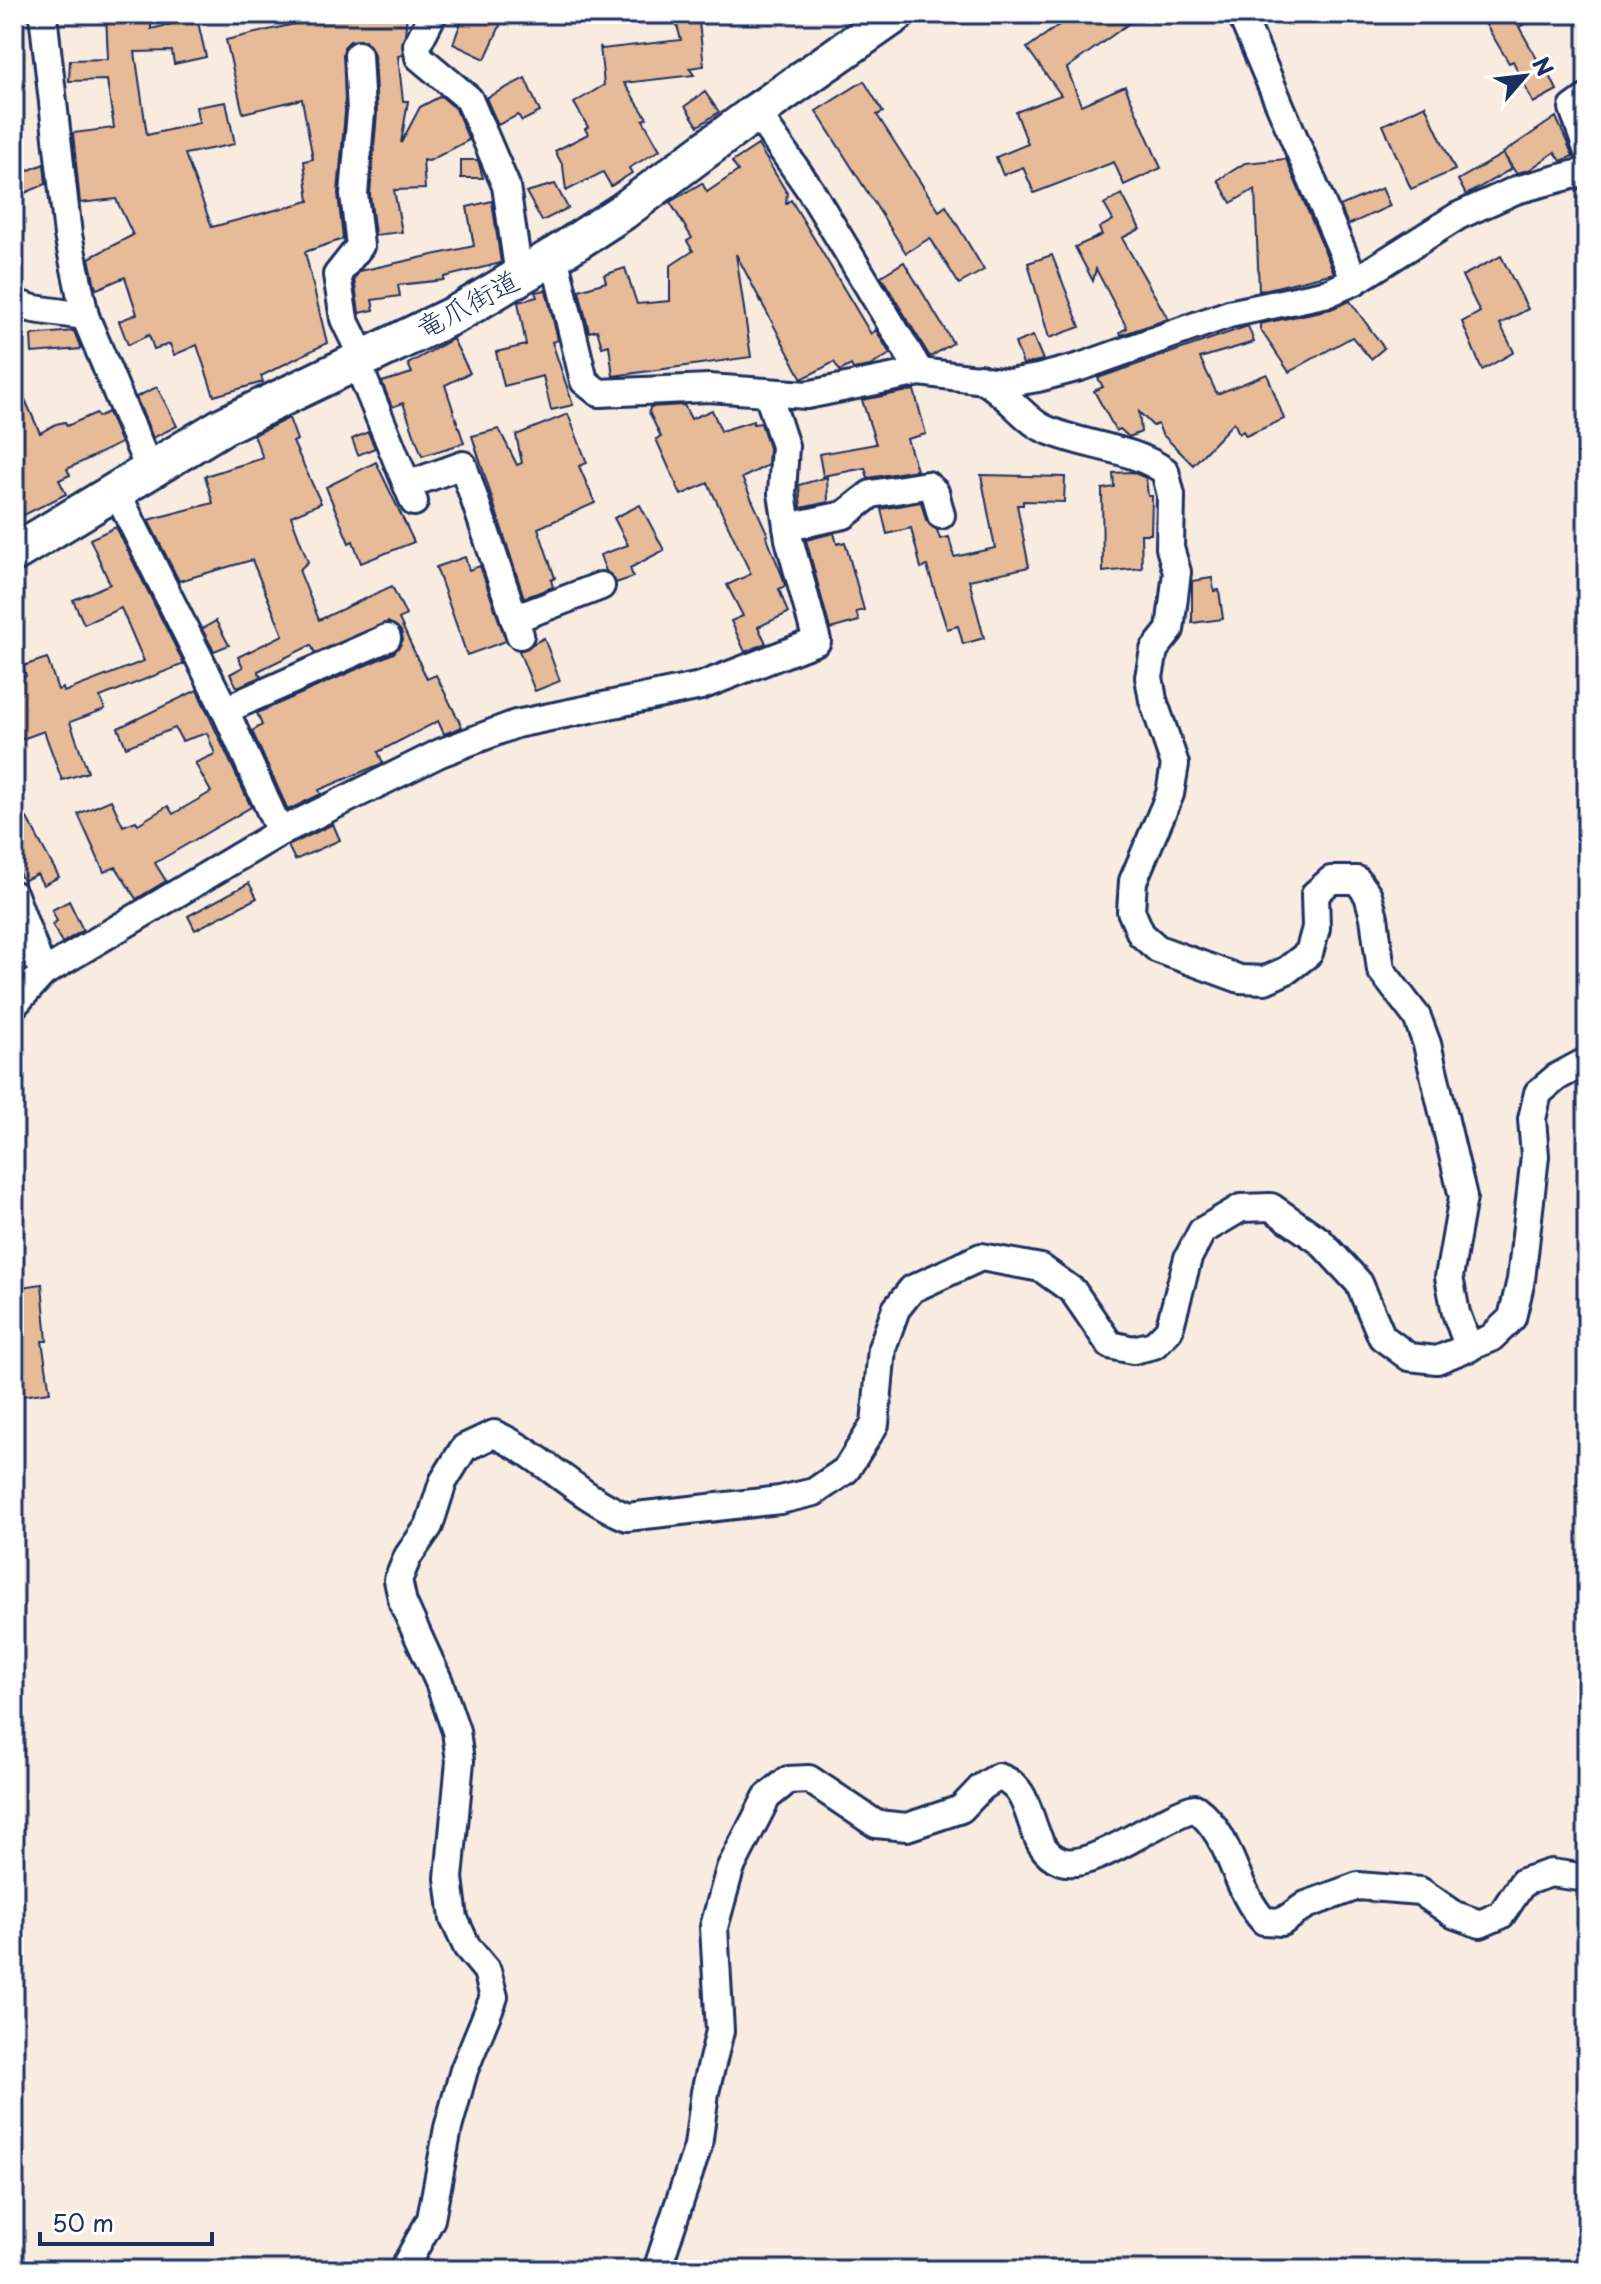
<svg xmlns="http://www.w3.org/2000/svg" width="1601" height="2284" viewBox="0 0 1601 2284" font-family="'Playpen Sans','Klee One',sans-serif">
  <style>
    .building { fill: #e7bb97; stroke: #1b2f5e; stroke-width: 2 }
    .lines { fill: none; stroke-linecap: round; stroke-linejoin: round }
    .street-casing { stroke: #1b2f5e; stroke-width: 32 }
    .secondary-casing { stroke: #1b2f5e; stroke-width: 42 }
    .street { stroke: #fff; stroke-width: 26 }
    .secondary { stroke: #fff; stroke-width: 36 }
    .labels { text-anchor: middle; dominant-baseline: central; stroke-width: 6; stroke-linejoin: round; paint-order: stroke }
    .street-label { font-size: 28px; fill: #1b2f5e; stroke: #fff }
  </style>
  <rect width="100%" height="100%" fill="#f8ebe0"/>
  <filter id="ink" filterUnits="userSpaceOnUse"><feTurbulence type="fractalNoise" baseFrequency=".0125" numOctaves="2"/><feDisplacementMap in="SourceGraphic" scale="16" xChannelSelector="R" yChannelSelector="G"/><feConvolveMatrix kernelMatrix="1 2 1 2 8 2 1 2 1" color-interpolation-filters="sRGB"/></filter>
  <g filter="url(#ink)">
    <g class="building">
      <path d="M106,14H151V29L197,18L206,57L174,64L172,51L135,52L147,135L199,123L196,107L226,102L235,144L185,154L212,227L309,201L304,161L313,159L302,99L243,113L226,40L294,24L292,14H407L403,55L398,56L403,101H408L401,143L420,107L441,96L456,109L469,140L429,161L423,160L425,189L394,190L402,232L375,235L370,194L377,113L374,54L365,40L350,41L344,47L345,112L338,193L343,239L305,252L327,343L261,376L263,382L214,396L197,345L174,355L170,344L154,349L149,335L128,345L119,321L137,314L125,277L97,289L95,286L89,258L133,235L116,199L80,203L73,133L114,128L107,80L69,81L70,60L108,59Z"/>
      <path d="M464,14H495L500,26L485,59L453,44Z"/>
      <path d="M674,14H698L704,66L689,68L694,75L624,83L647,118L643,120L660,150L629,168L632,173L611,186L603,172L566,191L563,166L555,151L588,134L585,129L588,127L574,103L604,85L600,46L602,49L681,40Z"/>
      <path d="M1074,14H1142L1067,68L1081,105L1125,86L1161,168L1124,185L1114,162L1034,193L1023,167L1003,175L996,157L1028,144L1016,112L1061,95L1027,48Z"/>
      <path d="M1495,14H1543L1519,27L1537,59H1542L1557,90L1533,103L1513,61L1509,63L1483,20Z"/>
      <path d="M525,78L540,112L522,121L518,115L498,125L486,98Z"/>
      <path d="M864,81L883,112L877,115L939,211L946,206L984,270L959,284L930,238L906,253L816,111Z"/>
      <path d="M705,92L719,112L698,126L685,106Z"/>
      <path d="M1425,105L1455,170L1411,189L1383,125Z"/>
      <path d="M1556,117L1573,156L1561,161L1555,152L1529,170L1516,173L1503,153Z"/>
      <path d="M758,145L787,193L786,203L791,200L871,334L876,330L890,354L870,366L853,369L851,365L840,371L834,362L802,379L736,254L751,357L613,376L609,345L602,347L597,330L589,332L579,290L606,282L604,275L625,268L637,304L670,301V266L693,251L687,241L692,238L670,202L702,183L707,192L738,171L732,162Z"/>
      <path d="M1503,154L1511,169L1466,195L1458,180Z"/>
      <path d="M1286,159L1334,273L1259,291L1255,189L1231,203L1218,180L1245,163Z"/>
      <path d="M461,160H478L483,178H461Z"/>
      <path d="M44,164L46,184L25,193L17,175Z"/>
      <path d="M555,184L568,208L542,221L526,192Z"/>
      <path d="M1382,188L1390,206L1348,225L1340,206Z"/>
      <path d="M1122,194L1140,229L1122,238L1168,319L1121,335L1120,332L1127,328L1096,269L1093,281L1075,247L1102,235L1099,228L1113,220L1104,204Z"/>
      <path d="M492,201L501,263L444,277V280L398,285L400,296L372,300L374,310L359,313L354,279L360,271L474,246L467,207Z"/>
      <path d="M1052,255L1080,327L1049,338L1028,263Z"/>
      <path d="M1501,256L1528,309L1500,324L1514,352L1482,370L1462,322L1480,312L1462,276Z"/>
      <path d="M904,262L953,343L930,357L881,276Z"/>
      <path d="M546,290L558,340L552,342L573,405L551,410L543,376L504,386L496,352L526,345L518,302L537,297L535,292Z"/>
      <path d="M1350,301L1384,348L1371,359L1352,337L1289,372L1260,329V324L1331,309Z"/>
      <path d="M1248,326L1254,342L1200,358L1217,394L1267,374L1284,419L1246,436L1243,431L1239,434L1234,422L1193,465L1162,434L1158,424L1153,426L1139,412L1141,432L1129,437L1120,429L1116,431L1094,391L1103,387L1098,378Z"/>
      <path d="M74,331L81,349L32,353L31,335Z"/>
      <path d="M1033,336L1043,360L1023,364L1015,343Z"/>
      <path d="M453,339L470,373L445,385L464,443L422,456L403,403L392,407L382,382L412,373L408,364Z"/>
      <path d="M14,375L40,433L56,424L65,422L67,426L96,413L98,417L108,412L121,443L67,469L70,475L59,480L66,494L14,520Z"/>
      <path d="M157,387L177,426L153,438L136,397Z"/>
      <path d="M914,390L926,434L907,439L917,470L868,478L865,468L823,476L819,454L876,444L862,400Z"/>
      <path d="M684,405L691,419L712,410L721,431L753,421V424L761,423L769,448L768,465L742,478L768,535L766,536L782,575L785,586L779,589L788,613L758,627L766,643L745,652L731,621L743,616L727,585L751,574L708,483L681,495L656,439L661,437L649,412L650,407Z"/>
      <path d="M568,414L587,463L579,466L595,503L538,528L555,578L551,580L553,587L524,598L472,436L499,429L517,465L522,463L516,435Z"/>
      <path d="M289,418L297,440L293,442L321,503L291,516L308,562L299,570L319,620L392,586L406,615L399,619L427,679L436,675L462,727L444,734L438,721L378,752L383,763L319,790L321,794L288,810L252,731L262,725L257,713L394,653L403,640L401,631L388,622L315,653L311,645L258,671L261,677L237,687L230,674L243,667L238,657L283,635L252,560L179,581L148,520L213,503L205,476L263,458L254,435Z"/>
      <path d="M368,432L375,448L358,455L352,439Z"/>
      <path d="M376,462L414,542L361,563L353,541L349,543L326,487Z"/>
      <path d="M1132,472L1146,478L1148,496H1152L1151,534H1141L1142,568L1103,572L1102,489L1114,487L1113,473Z"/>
      <path d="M981,475L1065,477L1064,502L1023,501V505H1017L1029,567L969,580L984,638L963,644L958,626L947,629L927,566L921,568L911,528L887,534L881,509L921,502L926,520L937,530L940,539L949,537L954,557L995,548Z"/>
      <path d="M827,477L828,502L801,508L799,485Z"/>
      <path d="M640,505L664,550L630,568L633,577L616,583L606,571L600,555L628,545L614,518Z"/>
      <path d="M116,527L184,664L100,697L105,709L70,722L88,772L62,780L44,731L14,742V681L26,676L23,666L47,658L58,690L63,688L64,692L144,661L121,608L84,624L73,600L110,584L90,539Z"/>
      <path d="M834,533L837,544L845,542L864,610L856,612L859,621L830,629L806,540Z"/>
      <path d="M465,557L469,570L480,566L506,641L467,655L436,567Z"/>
      <path d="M1212,578L1214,591L1219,590L1223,619L1192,623V581Z"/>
      <path d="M216,621L229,645L214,651L202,629Z"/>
      <path d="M544,638L560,681L535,691L519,651Z"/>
      <path d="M197,690L251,807L155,863L166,881L136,899L116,867L104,872L78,814L111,800L123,826L136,821L138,824L168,806L173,814L211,792L195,763L215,754L207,733L182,741L175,728L126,747L118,728Z"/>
      <path d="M27,818L59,877L43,885L37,874L23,881L14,863V825Z"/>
      <path d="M333,824L340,840L295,860L288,846Z"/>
      <path d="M249,883L257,898L195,930L188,916Z"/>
      <path d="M69,901L83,930L62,943L52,924L57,921L52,910Z"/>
      <path d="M42,1284L47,1341H42L50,1392L14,1397V1288Z"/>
    </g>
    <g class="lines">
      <g class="street-casing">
        <g id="street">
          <path d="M43,14L68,235L85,316L149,469"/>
          <path d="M433,14L417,45L419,57L469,99L506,186L519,276"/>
          <path d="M1241,14L1355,281"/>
          <path d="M358,55L361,112L354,194L360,246L337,275L344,319L362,356"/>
          <path d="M1587,98L1573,108L1587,149"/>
          <path d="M756,112L811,191L920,372"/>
          <path d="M554,256L584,381L599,393L709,388L807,395L920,372L1009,383L1038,378L1080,367L1229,314L1328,293L1355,281L1458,216L1516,190L1587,171"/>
          <path d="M14,303L34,309L85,316"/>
          <path d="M356,360L414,502"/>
          <path d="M980,378C1005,391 1024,419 1043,428C1083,447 1129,446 1165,471L1171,495L1170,548L1177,572L1170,630L1154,650L1149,677L1153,700L1175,764L1170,794L1133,881L1131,911L1141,934L1158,949L1240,979L1265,980L1287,970L1309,953L1316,928L1315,894L1331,880H1357L1368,895L1374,917L1381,970L1417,1017L1427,1044L1463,1197L1449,1277L1456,1313L1469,1348"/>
          <path d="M407,485L463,465L520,635"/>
          <path d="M787,527L844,515L871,494L927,485L935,492L941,515"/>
          <path d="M514,619L601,586"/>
          <path d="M225,710L387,638"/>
          <path d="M280,832L440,753L516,724L701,686L817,641L789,539L782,493L785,446L768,394"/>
          <path d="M14,895L43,973"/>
          <path d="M14,1005L43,973L280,832L225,710L115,489"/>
          <path d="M403,2270L431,2219L448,2128L464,2070L494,1997L487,1971L467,1947L454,1919L449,1878L460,1761L456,1731L439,1682L403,1603L398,1580L408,1556L429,1526L443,1482L464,1448L494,1434C542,1455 578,1497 627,1517L780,1500L814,1492L846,1470L875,1424L882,1348L896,1309L912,1289L981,1257L1041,1268L1073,1291L1110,1345L1133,1350L1154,1345L1169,1330L1188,1258L1202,1231L1241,1208L1271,1207L1320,1241L1359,1283L1382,1337L1409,1357L1437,1360L1491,1338L1512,1318L1521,1280L1535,1156L1532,1119L1538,1093L1557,1077L1587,1061"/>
          <path d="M657,2270L698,2146L705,2092L720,2031L714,1927L730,1869L767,1797L788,1780L809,1779L876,1824L907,1827L961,1809L982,1787L998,1777C1039,1788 1023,1847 1061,1861C1092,1872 1160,1816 1195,1808C1233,1836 1233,1888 1264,1921L1282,1922L1306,1905L1358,1886L1420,1891L1455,1915L1480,1924L1501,1915L1523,1882L1551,1873L1587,1878"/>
        </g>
      </g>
      <g class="secondary-casing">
        <path id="secondary" d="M14,553L223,426L458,313L554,256L622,212L756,112L896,14"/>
      </g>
      <use href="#street" class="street"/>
      <use href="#secondary" class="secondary"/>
    </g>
  </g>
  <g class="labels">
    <g class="street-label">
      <text transform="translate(467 303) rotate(-28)">竜爪街道</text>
    </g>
  </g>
  <rect width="1601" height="2284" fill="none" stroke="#fff" stroke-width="48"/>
  <rect x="24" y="24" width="1553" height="2236" fill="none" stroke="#1b2f5e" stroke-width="3" filter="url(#ink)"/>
  <g transform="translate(1525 76) rotate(62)" stroke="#ffffff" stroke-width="6" paint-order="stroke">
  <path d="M0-6L14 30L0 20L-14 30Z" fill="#1b2f5e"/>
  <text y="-12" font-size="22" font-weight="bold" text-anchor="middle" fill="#1b2f5e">N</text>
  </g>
  <path d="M40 2232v12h172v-12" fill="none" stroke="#1b2f5e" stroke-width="4"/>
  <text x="52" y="2232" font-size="24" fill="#1b2f5e" stroke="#ffffff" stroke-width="6" paint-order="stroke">50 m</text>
</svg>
